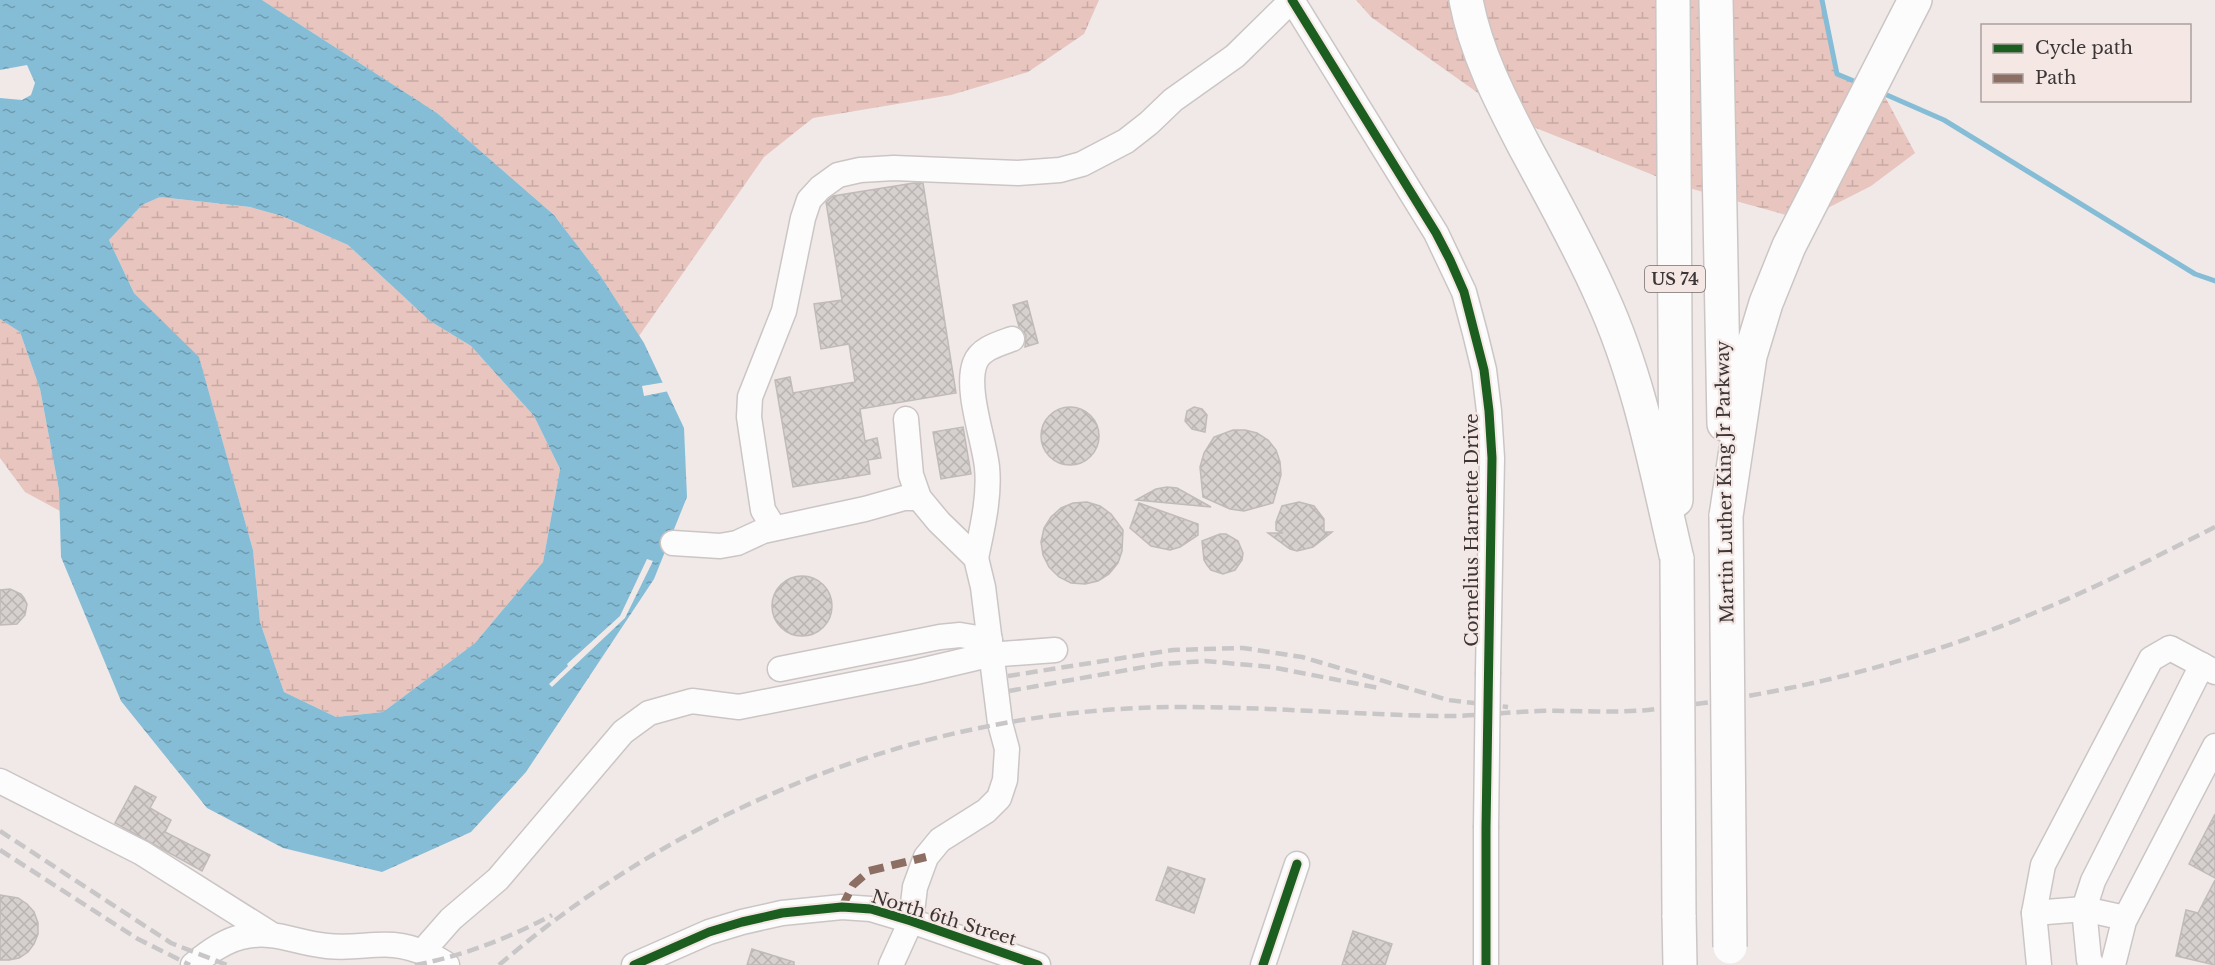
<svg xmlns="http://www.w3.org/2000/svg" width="2215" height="965" viewBox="0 0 2215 965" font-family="'Libre Baskerville',serif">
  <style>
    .wetland { fill: url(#wetland-marsh) }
    .water { fill: url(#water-ripples); fill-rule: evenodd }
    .pier { fill: #f0e9e8 }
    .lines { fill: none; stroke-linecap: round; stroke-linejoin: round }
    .stream { stroke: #85bdd6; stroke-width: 5 }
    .building { fill: url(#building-cross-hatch); stroke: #c0bab9; stroke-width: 1.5 }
    .minor-casing { stroke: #cbc6c5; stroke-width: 27 }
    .highway-casing { stroke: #cbc6c5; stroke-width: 36 }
    .minor { stroke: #fdfcfc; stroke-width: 24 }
    .highway { stroke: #fdfcfc; stroke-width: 33 }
    .rail { stroke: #c8c6c6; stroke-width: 4.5; stroke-dasharray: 12 6; stroke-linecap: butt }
    .minor-bridge-casing { stroke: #cbc6c5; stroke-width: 27; stroke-linecap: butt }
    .highway-bridge-casing { stroke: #cbc6c5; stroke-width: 36; stroke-linecap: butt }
    .minor-bridge { stroke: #fdfcfc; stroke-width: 24 }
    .highway-bridge { stroke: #fdfcfc; stroke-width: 33 }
    .quiet { stroke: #8d6e63; stroke-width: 8; stroke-dasharray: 15 8; stroke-linecap: butt }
    .cycleway-casing { stroke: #f4e7e4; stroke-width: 13 }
    .cycleway { stroke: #1b5e20; stroke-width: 9 }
    .labels { text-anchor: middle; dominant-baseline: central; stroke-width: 4.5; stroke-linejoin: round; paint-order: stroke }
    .shield { fill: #f4e7e4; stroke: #736c6a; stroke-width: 1.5 }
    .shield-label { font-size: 16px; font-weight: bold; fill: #3c3736 }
    .street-label { font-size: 18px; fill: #3c3736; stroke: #f4e7e4 }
  </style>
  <defs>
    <pattern id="wetland-marsh" width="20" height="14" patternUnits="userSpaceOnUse" patternTransform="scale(1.5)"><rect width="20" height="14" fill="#e8c5be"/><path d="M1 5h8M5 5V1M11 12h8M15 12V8" fill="none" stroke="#c8aaa4"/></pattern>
    <pattern id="water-ripples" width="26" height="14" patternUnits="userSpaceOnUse" patternTransform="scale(1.5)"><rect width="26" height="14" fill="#85bdd6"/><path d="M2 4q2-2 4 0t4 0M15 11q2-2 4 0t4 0" fill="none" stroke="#6e9aae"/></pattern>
    <pattern id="building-cross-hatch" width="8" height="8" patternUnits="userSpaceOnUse" patternTransform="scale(1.5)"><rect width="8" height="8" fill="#d6d0cf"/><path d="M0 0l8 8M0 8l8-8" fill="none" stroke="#b9b3b2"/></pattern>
  </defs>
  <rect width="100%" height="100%" fill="#f0e9e8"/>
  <g class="wetland">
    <path d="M262,0H1099L1084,34L1028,72L951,95L813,118L764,157L639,336L600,275L554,215L437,113Z"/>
    <path d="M1356,0H1822L1837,74L1883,93L1915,153L1871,186L1804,220L1678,185L1516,120L1371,17Z"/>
    <path d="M160,197L250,207L282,216L348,245L430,321L471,346L534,416L560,469L543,562L475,643L383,712L336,717L284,692L260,622L253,550L199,358L134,293L109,240L142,205Z"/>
    <path d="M0,319L20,332L40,389L59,490L60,511L25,492L0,458Z"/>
  </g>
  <path class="water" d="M0,0H262L437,113L554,215L600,275L644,343L684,428L687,497L654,579L526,772L471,832L382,872L283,848L207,808L121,701L61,557L59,490L40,389L20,332L0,319V98L22,100L31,95L35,83L27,65L0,70ZM160,197L250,207L282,216L348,245L430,321L471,346L534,416L560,469L543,562L475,643L383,712L336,717L284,692L260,622L253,550L199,357L134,293L109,240L142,205Z"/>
  <g class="pier">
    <path d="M666,382L669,391L644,396L642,386Z"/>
    <path d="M647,559L653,561L625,618L552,687L549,684L568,666L567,664L620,616Z"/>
  </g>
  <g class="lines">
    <g class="stream">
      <path d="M1822,0L1837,74L1861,84"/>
      <path d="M1880,92L1944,120L2195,274L2215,281"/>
    </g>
  </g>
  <g class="building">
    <path d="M914,183H923L956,393L860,409L865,441L877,438L881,458L868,460L870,474L793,487L775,380L790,377L793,393L855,382L849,344L821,349L814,304L842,300L826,202L833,196Z"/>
    <path d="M1027,301L1038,343L1025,347L1026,335L1019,327L1013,305Z"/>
    <path d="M1194,407L1202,409L1207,415L1205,432L1192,429L1185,421L1187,411Z"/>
    <circle cx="1070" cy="436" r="29"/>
    <path d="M963,427L971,474L941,479L933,432Z"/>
    <path d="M1233,430H1245L1257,433L1268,440L1276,450L1280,462L1281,475L1273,503L1244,511L1230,509L1203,497L1200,467L1204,453L1214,437Z"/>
    <path d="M1167,487L1177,488L1211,507L1136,500L1156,489Z"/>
    <path d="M1087,502L1100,506L1111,514L1123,530L1122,551L1118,563L1109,574L1098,581L1085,584L1071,583L1059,577L1049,567L1043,555L1041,542L1044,528L1051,517L1061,508L1073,503Z"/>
    <path d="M1299,502L1314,506L1324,519V532H1332L1313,547L1297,551L1290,549L1268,533H1283L1276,530V522L1282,506Z"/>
    <path d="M1139,503L1198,524V535L1180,547L1170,550L1151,546L1130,528Z"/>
    <path d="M1220,534H1226L1238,541L1243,553L1242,560L1235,570L1223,574L1211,570L1207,565L1204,560L1202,541Z"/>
    <circle cx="802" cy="606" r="30"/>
    <path d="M10,589L21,594L24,598L27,604L25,615L17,624L0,625V590Z"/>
    <path d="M135,786L156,797L150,808L171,820L165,832L210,855L202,871L115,823Z"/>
    <path d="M2215,814V878L2189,864Z"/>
    <path d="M1168,867L1205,879L1194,913L1156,900Z"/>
    <path d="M2215,880V965L2176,956L2186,910L2198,913Z"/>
    <path d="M0,895L18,898L27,904L34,912L38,923V934L34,944L28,952L19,958L9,960H0Z"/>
    <path d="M1353,931L1392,944L1385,965H1342Z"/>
    <path d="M752,949L794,962V965H747Z"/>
  </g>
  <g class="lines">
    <g class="minor-casing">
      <g id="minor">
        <path d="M1292,0L1436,233L1464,292L1475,333L1484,370L1489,411L1492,458L1488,672"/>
        <path d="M774,528L763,510L749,417L750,397L784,311L803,218L809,200L820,188L838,175L860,170L894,168L1018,173L1060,170L1082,164L1126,141L1149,123L1173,100L1235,56L1292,0"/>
        <path d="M673,543L720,546L737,543L763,531L865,509L904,498H919"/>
        <path d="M976,558C982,529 990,497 987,467C984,439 965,389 975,363C980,349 998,344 1012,339"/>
        <path d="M780,669L940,637L960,635L990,640"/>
        <path d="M0,781L142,853L269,933"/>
        <path d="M1486,828V965"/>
        <path d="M2034,913L2084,909L2125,918"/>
        <path d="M422,952L451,919L498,879L623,732L649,713L692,701L739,707L916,672L988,655L1055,650"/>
        <path d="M193,965C206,954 224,941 241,937C274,929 295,943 327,946C366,950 387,936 427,954C434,957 441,960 447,965"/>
        <path d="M634,965L709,932L742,922L782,913L842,907L871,909L911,921L1038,965"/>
        <path d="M891,965L911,921L915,887L926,857L940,840L986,811L999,798L1005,780L1007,749L1000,723L983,587L976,558L939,522L919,498L911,475L906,419"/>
        <path d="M1263,965L1297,864"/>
        <path d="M2039,965L2034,913L2043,865L2151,659L2170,648L2215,672"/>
        <path d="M2092,965L2089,960L2084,909L2093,881L2202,665"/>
        <path d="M2113,965L2124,921L2215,746"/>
      </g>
    </g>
    <g class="highway-casing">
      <g id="highway">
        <path d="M1466,0C1476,54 1502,103 1527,151C1553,199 1580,247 1602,297C1640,380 1656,470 1677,559"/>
        <path d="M1673,0L1676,500"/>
        <path d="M1716,0L1724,424"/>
        <path d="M1726,516L1750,356L1766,303L1789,246L1915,0"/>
        <path d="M1679,915L1680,965"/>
      </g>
    </g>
    <use href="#minor" class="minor"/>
    <use href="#highway" class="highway"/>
    <g class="rail">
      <path d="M1008,676L1173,650L1243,648L1302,657L1448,700L1508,707"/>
      <path d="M1009,691L1161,664L1205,661L1271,667L1379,688"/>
      <path d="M0,831L171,943L227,965"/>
      <path d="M0,850L138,939L190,965"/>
      <path d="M415,965C463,956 509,938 552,915"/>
      <path d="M499,965C689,802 933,707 1183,707C1271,707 1359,715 1447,716C1477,716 1508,712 1538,711C1577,710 1617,714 1656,709C1785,695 1915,663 2034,613C2096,588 2155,557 2215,527"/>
    </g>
    <g class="minor-bridge-casing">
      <path id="minor-bridge" d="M1486,828L1488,672"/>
    </g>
    <g class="highway-bridge-casing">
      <g id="highway-bridge">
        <path d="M1726,516L1730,947"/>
        <path d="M1677,559L1679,915"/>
      </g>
    </g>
    <use href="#minor-bridge" class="minor-bridge"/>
    <use href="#highway-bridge" class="highway-bridge"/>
    <path class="quiet" d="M842,907L853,885L869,871L926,857"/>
    <g class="cycleway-casing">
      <g id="cycleway">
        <path d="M1292,0L1436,233L1450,260L1464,292L1484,370L1489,411L1492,458L1486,828V965"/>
        <path d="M634,965L709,932L742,922L782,913L842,907L871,909L911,921L1038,965"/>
        <path d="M1263,965L1297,864"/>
      </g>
    </g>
    <use href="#cycleway" class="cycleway"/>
  </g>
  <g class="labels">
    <rect class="shield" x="1645" y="266" width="60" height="26" rx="4.5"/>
    <g class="shield-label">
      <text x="1675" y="279">US 74</text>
    </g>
    <g class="street-label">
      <text transform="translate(1725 482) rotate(-91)">Martin Luther King Jr Parkway</text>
      <text transform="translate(1472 530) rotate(-90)">Cornelius Harnette Drive</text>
      <text transform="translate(944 918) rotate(17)">North 6th Street</text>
    </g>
  </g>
  <rect x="1981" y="24" width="210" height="78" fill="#f4e7e4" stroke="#aaa19e" stroke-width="1.5"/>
  <rect x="1993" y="44" width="30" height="9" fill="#1b5e20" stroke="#aaa19e" stroke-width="1.5"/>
  <text x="2035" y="54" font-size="18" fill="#3c3736">Cycle path</text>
  <rect x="1993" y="74" width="30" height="9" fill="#8d6e63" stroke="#aaa19e" stroke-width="1.5"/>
  <text x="2035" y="84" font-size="18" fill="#3c3736">Path</text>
</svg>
